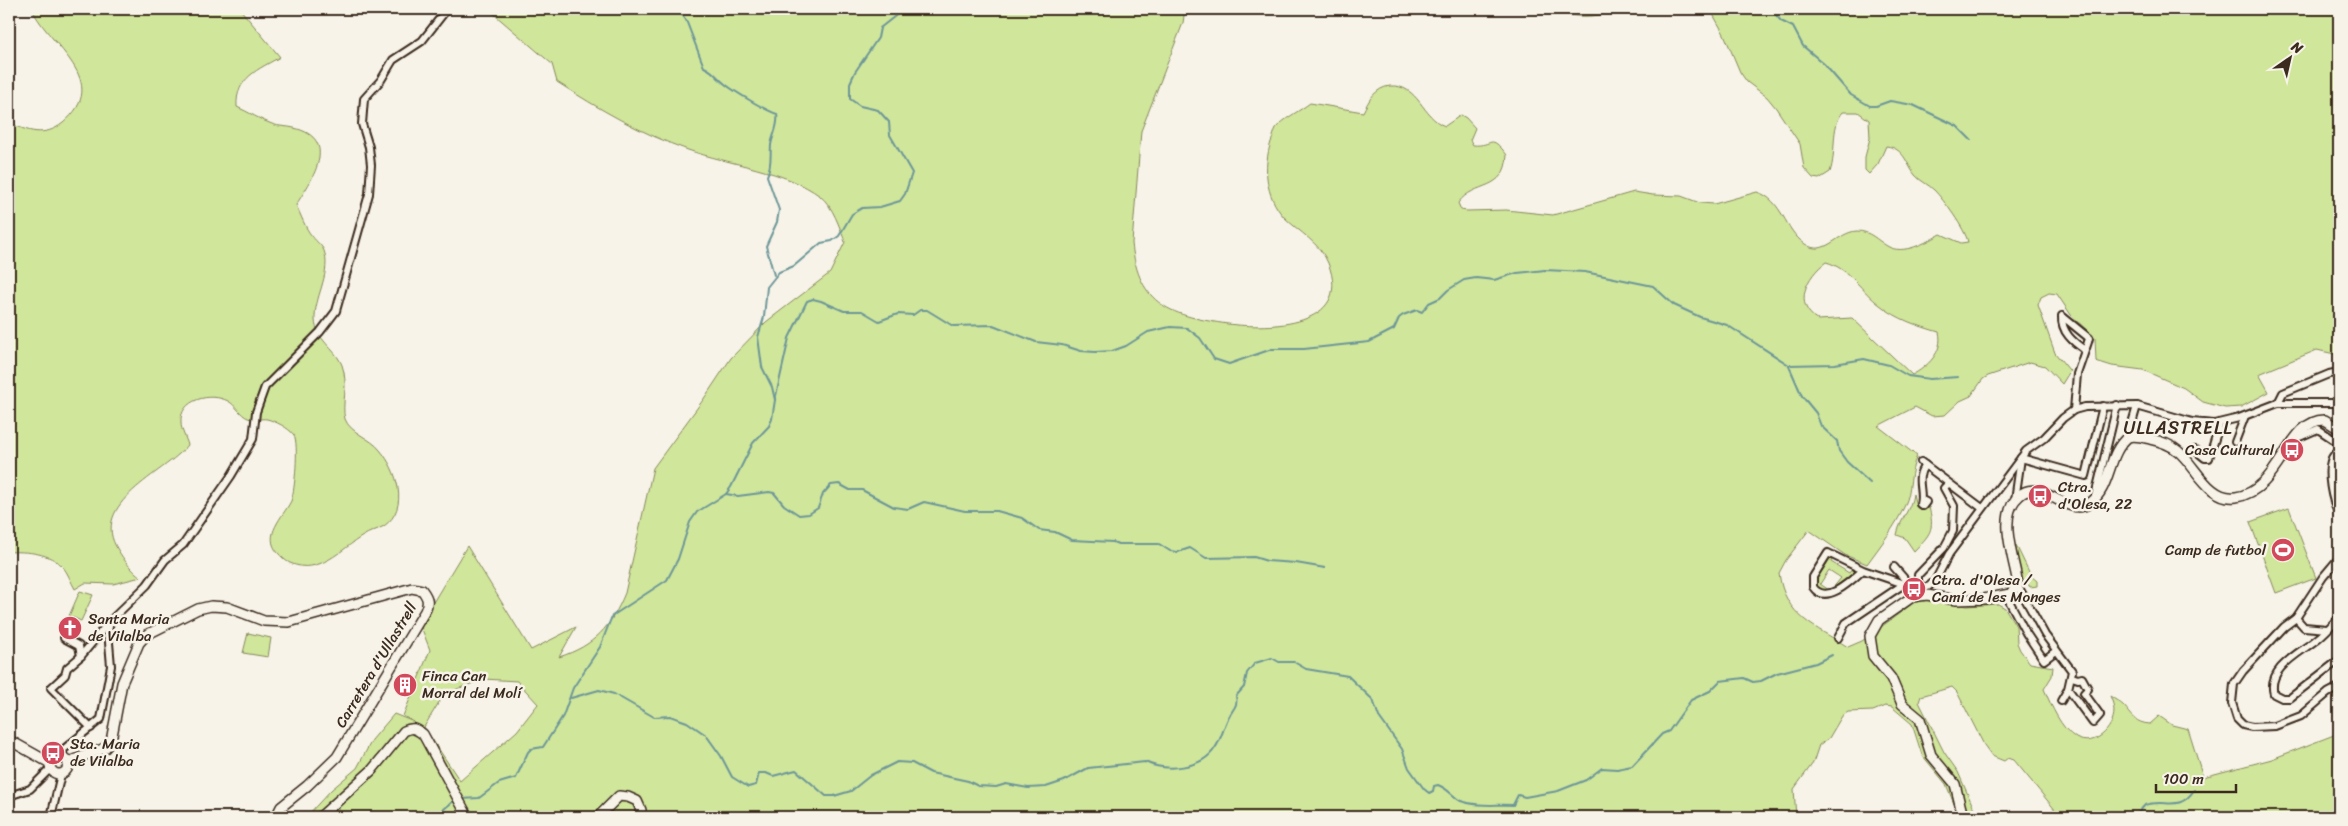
<svg xmlns="http://www.w3.org/2000/svg" width="2348" height="826" viewBox="0 0 2348 826" font-family="Sriracha,sans-serif">
  <style>
    .green { fill: #d0e69b; stroke: #86885c; fill-rule: evenodd }
    .lines { fill: none; stroke-linecap: round; stroke-linejoin: round }
    .stream { stroke: #6d9798; stroke-width: 2 }
    .street-casing { stroke: #3b2a1e; stroke-width: 10 }
    .secondary-casing { stroke: #3b2a1e; stroke-width: 12 }
    .street { stroke: #f7f3e8; stroke-width: 6 }
    .secondary { stroke: #f7f3e8; stroke-width: 9 }
    .labels { text-anchor: middle; dominant-baseline: central; stroke-width: 5; stroke-linejoin: round; paint-order: stroke }
    .poi-label { font-size: 15px; fill: #3b2a1e; stroke: #f7f3e8; text-anchor: start }
    .street-label { font-size: 15px; fill: #3b2a1e; stroke: #f7f3e8 }
    .quarter-label { font-size: 18px; letter-spacing: 1px; fill: #3b2a1e; stroke: #f7f3e8 }
  </style>
  <rect width="100%" height="100%" fill="#f7f3e8"/>
  <filter id="ink" filterUnits="userSpaceOnUse"><feTurbulence type="fractalNoise" baseFrequency=".02" numOctaves="2"/><feDisplacementMap in="SourceGraphic" scale="10" xChannelSelector="R" yChannelSelector="G"/><feConvolveMatrix kernelMatrix="1 2 1 2 8 2 1 2 1" color-interpolation-filters="sRGB"/></filter>
  <g filter="url(#ink)">
    <g class="green">
      <path d="M32,9H240L280,57C259,69 235,78 237,107C249,112 260,120 272,124C279,127 287,126 294,128C341,139 311,181 296,205C301,215 305,228 312,236C317,243 323,245 325,254C330,276 314,298 315,320C316,340 335,348 342,365C349,384 341,406 345,419C350,433 371,438 380,450C397,470 410,508 384,526C377,530 369,532 363,536C341,549 319,576 290,563C285,561 281,556 278,553C262,535 283,517 291,501C295,491 299,444 294,435C289,428 275,421 267,419C260,418 255,421 248,418C240,415 236,405 228,401C211,392 179,399 181,423C181,430 186,438 188,445C164,474 88,503 118,550C124,560 131,570 141,577L113,584L85,583L75,589C71,582 68,573 63,567C51,553 26,551 9,552V123C28,131 44,138 63,123C113,81 50,47 32,9Z"/>
      <path d="M488,9H1185L1183,23L1141,131L1132,243C1138,306 1172,316 1228,324C1268,329 1354,328 1328,263C1320,243 1299,232 1284,217C1265,196 1263,167 1271,142C1273,138 1274,132 1276,128C1282,120 1301,110 1310,103L1363,112C1369,100 1375,88 1390,86C1419,84 1422,118 1445,126L1461,115L1466,118L1475,128L1470,140L1473,145C1494,147 1489,132 1507,155C1505,193 1475,180 1458,203L1461,210L1467,211L1506,210L1553,215L1634,192L1653,195L1681,196L1700,203L1714,204L1757,192C1783,200 1784,230 1805,244C1825,258 1837,232 1857,231C1870,231 1877,240 1887,246C1903,256 1927,242 1941,234L1961,243L1968,242C1965,229 1944,200 1934,190C1928,184 1920,181 1915,175C1906,163 1904,148 1886,146L1878,164L1869,174L1865,170V157L1870,138L1869,120L1858,112H1843C1830,127 1837,152 1830,172L1819,179L1813,178L1804,168L1800,144L1776,108L1767,97L1747,82L1740,72L1724,34L1710,9H2339V355L2317,350L2259,374L2269,392L2241,407L2225,408L2203,402L2184,388L2143,370L2112,366L2096,361L2095,338L2071,315L2057,294L2049,293L2041,297L2038,305L2055,353L2070,371L2062,384L2045,366L2030,362L1988,376L1983,379L1971,396L1960,401L1945,415L1932,416L1915,407L1878,426L1917,456C1909,472 1912,490 1905,505C1896,526 1880,546 1867,564L1845,555L1809,530L1786,560L1779,573C1785,617 1815,626 1848,647L1862,641L1916,601L1924,599L1967,606L1998,604L2005,608L2016,626L2017,643L2020,650L2030,663L2053,667L2052,676L2044,689C2051,705 2061,729 2076,738C2094,748 2114,729 2114,711C2114,706 2112,700 2110,696C2114,699 2120,702 2124,706C2133,716 2135,723 2150,724L2159,716L2172,725L2188,729L2203,777L2272,759L2339,733V817H2061L2014,760L2008,758L2004,761L1992,756L1984,745L1957,692L1952,687L1921,696L1919,702L1944,752L1958,772L1975,811L1969,815L1960,813L1956,809L1946,784L1922,755L1912,724L1892,707L1885,706L1873,711L1848,712L1842,716L1829,738L1819,745L1813,763L1794,789L1796,817H306L331,790L357,768L372,740L394,714L414,722L403,716L430,650L420,624L467,546L531,650L576,627L559,657C594,646 611,627 625,593L653,468L703,400L731,358L766,322L830,273L845,242C840,228 833,206 820,196C787,171 728,164 688,150C640,133 599,109 557,82L552,64ZM1826,262C1849,268 1862,292 1880,305C1897,319 1918,326 1939,332C1944,352 1927,367 1912,375L1852,318L1818,320C1792,304 1807,276 1826,262ZM484,679L517,681L538,704L517,731L460,781L424,727L444,694Z"/>
      <path d="M1551,9H1626C1602,16 1575,21 1551,9Z"/>
      <path d="M1913,494L1916,506L1929,507C1935,531 1930,534 1914,551L1905,538L1897,535C1900,519 1911,510 1913,494Z"/>
      <path d="M2289,508L2316,578L2276,593L2250,522Z"/>
      <path d="M2016,545L2031,576L2037,581V586L2030,587L2028,584L2022,586L2015,555Z"/>
      <path d="M1829,556L1832,558L1831,562L1849,573L1852,569L1856,571L1832,589L1841,578L1829,570L1820,584L1829,590L1821,591L1816,585V578Z"/>
      <path d="M80,591L93,595L81,621L69,616Z"/>
      <path d="M248,633L271,638L268,657L243,653Z"/>
    </g>
    <g class="lines">
      <g class="stream">
        <path d="M678,9L686,20L704,67C714,71 717,78 725,84C735,92 765,110 777,114C779,126 773,133 771,145C770,157 772,164 767,176L779,210L777,222L766,246L774,275"/>
        <path d="M1771,9L1781,21L1793,27L1803,46L1824,64L1851,95L1870,106H1876L1890,101L1913,105L1957,126L1971,140"/>
        <path d="M1789,366L1802,396L1816,413L1821,426L1837,441L1839,451L1847,462L1870,483"/>
        <path d="M775,400L789,338L807,301L813,299L821,301L844,311H862L879,321L898,314L913,315L920,310H927L953,326L993,325L1036,342L1062,345L1081,351L1095,352L1112,351L1126,346L1148,332L1170,327L1187,328L1200,338L1214,359L1229,364L1272,349H1304L1369,342L1394,329L1399,318L1403,315L1417,310L1422,312L1429,303L1440,298L1448,290L1464,280L1476,278L1494,280L1517,273L1545,270L1585,272L1653,286L1674,305L1700,317L1727,325L1789,365L1835,364L1864,359L1889,365L1908,376L1930,379L1958,377"/>
        <path d="M726,494L738,496L769,492L774,493L784,505L799,515L809,514L818,508L823,494L831,485L839,484L850,490H862L894,507L908,509L924,502L965,511H997L1022,518L1039,530L1055,532L1072,540L1113,542L1118,544H1159L1170,551L1178,552L1190,548L1206,558L1254,557L1267,561L1296,563L1325,568"/>
        <path d="M571,698L599,690L614,694L654,717L670,716L687,722L706,735L721,756L732,777L748,787L756,785L759,773H766L773,776L796,770L826,796H834L851,791L871,775L897,762L912,763L931,773L968,781L978,786L996,787L1006,784L1028,788L1046,787L1064,781L1088,768L1145,762C1166,772 1202,769 1215,748C1222,739 1223,727 1229,717C1233,708 1238,707 1236,696L1244,687L1247,673L1255,663L1272,658L1279,662H1294L1306,669L1348,676L1373,700L1379,717L1402,749L1409,768L1424,789L1429,793L1433,791L1434,786L1438,785C1449,789 1455,799 1461,801C1477,807 1496,804 1513,805L1518,795L1525,797L1558,791L1586,780L1602,768L1617,769L1632,766L1662,734L1669,731L1691,700L1710,691L1720,681L1744,678L1753,682L1761,681L1777,673L1816,663L1832,655"/>
        <path d="M461,799L479,798L499,783L516,778L528,752L531,749L543,747L563,716L573,688L600,647L612,616L667,580L678,559L690,522L697,512L726,494L731,487L753,443L769,426L772,419L775,400L772,387L762,367L758,337L764,317L767,287L779,272L794,266L821,243L832,241L839,236L852,214L862,208L880,207L900,201L905,194L912,173L890,135L889,122L878,110L860,106L850,99V83L855,72L878,38L880,28L904,9"/>
        <path d="M407,817L438,814L456,799"/>
        <path d="M2137,817V814L2145,805C2166,798 2179,813 2194,790"/>
      </g>
      <g class="street-casing">
        <g id="street">
          <path d="M2278,403L2283,393L2329,374L2339,372"/>
          <path d="M2074,410L2077,374L2088,342L2089,338L2062,316C2061,332 2073,342 2085,350"/>
          <path d="M2128,437L2137,406"/>
          <path d="M2295,439L2318,429L2339,443"/>
          <path d="M2235,442L2245,416"/>
          <path d="M2339,448C2337,451 2334,455 2332,458C2326,473 2332,501 2339,514"/>
          <path d="M2195,450L2205,458H2209L2220,423"/>
          <path d="M2021,458L2086,476L2103,406"/>
          <path d="M1921,462L1982,508"/>
          <path d="M2095,496L2117,405"/>
          <path d="M1922,500L1926,502L1923,506L1920,504C1924,491 1914,479 1925,465"/>
          <path d="M2015,500L2021,458"/>
          <path d="M2339,558L2323,577L2296,618L2284,627L2243,671L2234,684L2232,703L2237,719L2243,725L2252,727L2275,726L2301,716L2328,693L2339,687"/>
          <path d="M1894,567L1909,584"/>
          <path d="M1863,570C1852,580 1826,606 1813,587V577L1828,553L1863,570L1904,584L1922,588"/>
          <path d="M2018,586L2045,635L2072,671L2068,689L2093,723L2100,715L2084,693L2088,689L2082,678L2078,679L2072,677"/>
          <path d="M1921,587H1928L1935,581L1949,554L2026,451L2044,438L2063,418L2074,410L2085,407L2137,406L2192,422L2214,424L2239,418L2278,403H2339"/>
          <path d="M1921,587L1918,582V575L1944,548L1953,531L1954,506L1944,488L1948,484"/>
          <path d="M2006,595L2026,633L2044,660L2056,651"/>
          <path d="M2339,617C2332,625 2325,633 2317,639C2302,652 2266,668 2274,694L2282,698H2290L2339,660"/>
          <path d="M2296,618L2304,627L2327,629"/>
          <path d="M64,638L79,646L81,656"/>
          <path d="M1838,638L1846,623L1904,584"/>
          <path d="M2061,701L2068,689"/>
          <path d="M91,728L51,688L65,675L67,668L81,656L110,621L147,585L165,560L183,545L231,476L253,439L256,412L265,387L320,332L336,311L369,194L371,165L369,147L362,124L364,99L381,80L393,60L422,41L447,9"/>
          <path d="M62,756L64,749L101,719L111,666L108,631L110,622"/>
          <path d="M9,796L30,789L50,769"/>
          <path d="M51,817L61,774"/>
        </g>
      </g>
      <g class="secondary-casing">
        <g id="secondary">
          <path d="M9,740L50,763"/>
          <circle cx="59" cy="765" r="9"/>
          <path d="M68,762L105,748L111,741L122,683L139,643L146,635L198,609L211,606L227,607L264,621L289,622L412,588L422,590C428,598 429,602 425,611L337,757L307,786L281,807L276,817"/>
          <path d="M320,817L372,770L404,731C412,727 415,728 423,734L468,817"/>
          <path d="M598,817L619,796L628,797L637,801L641,810L638,817"/>
          <path d="M1963,817L1955,784L1931,755L1920,719L1902,704L1891,678L1873,656L1870,636L1879,620L1912,597L1927,595L1956,600L1984,599L2010,594L2018,585C2015,560 1996,516 2019,496C2041,475 2067,520 2090,503C2112,487 2107,454 2128,437C2136,435 2142,437 2150,439C2160,441 2170,444 2178,451C2196,466 2209,501 2236,497C2281,491 2287,419 2325,420L2339,429"/>
        </g>
      </g>
      <use href="#street" class="street"/>
      <use href="#secondary" class="secondary"/>
    </g>
  </g>
  <defs>
    <g id="bus-disc" transform="scale(1.25)"><circle r="9.5" fill="#d1495b" stroke="#f7f3e8"/><path d="M-5-6H5V4H4V6H2V4H-2V6H-4V4H-5ZM-3.5-4V0h7V-4ZM-3.5 1.2v1.5H-2V1.2ZM2 1.2v1.5H3.5V1.2Z" fill="#fff"/></g>
    <g id="stadium-disc" transform="scale(1.25)"><circle r="9.5" fill="#d1495b" stroke="#f7f3e8"/><path d="M0-5a6.5 5 0 1 0 0 10a6.5 5 0 1 0 0-10ZM-3.5-1.8h7v3.6h-7Z" fill="#fff"/></g>
    <g id="church-disc" transform="scale(1.25)"><circle r="9.5" fill="#d1495b" stroke="#f7f3e8"/><path d="M-1.2-6h2.4v3.5h3.3v2.4h-3.3V6h-2.4V-.1h-3.3v-2.4h3.3Z" fill="#fff"/></g>
    <g id="building-disc" transform="scale(1.25)"><circle r="9.5" fill="#d1495b" stroke="#f7f3e8"/><path d="M-4-6H4V6H1V3H-1V6H-4ZM-2.5-4.3h1.7v1.8h-1.7ZM.8-4.3h1.7v1.8H.8ZM-2.5-1h1.7V.8h-1.7ZM.8-1h1.7V.8H.8Z" fill="#fff"/></g>
  </defs>
  <g fill-rule="evenodd">
    <use href="#bus-disc" x="2292" y="450"/>
    <use href="#bus-disc" x="2040" y="496"/>
    <use href="#stadium-disc" x="2283" y="550"/>
    <use href="#bus-disc" x="1914" y="589"/>
    <use href="#church-disc" x="70" y="628"/>
    <use href="#building-disc" x="405" y="685"/>
    <use href="#bus-disc" x="53" y="753"/>
  </g>
  <g class="labels">
    <g class="poi-label">
      <text x="2274" y="450" text-anchor="end">Casa Cultural</text>
      <text x="2058" y="487">Ctra.<tspan x="2058" dy="17">d'Olesa, 22</tspan></text>
      <text x="2266" y="550" text-anchor="end">Camp de futbol</text>
      <text x="1932" y="580">Ctra. d'Olesa /<tspan x="1932" dy="17">Camí de les Monges</tspan></text>
      <text x="88" y="619">Santa Maria<tspan x="88" dy="17">de Vilalba</tspan></text>
      <text x="422" y="676">Finca Can<tspan x="422" dy="17">Morral del Molí</tspan></text>
      <text x="70" y="744">Sta. Maria<tspan x="70" dy="17">de Vilalba</tspan></text>
    </g>
    <g class="street-label">
      <text transform="translate(376 665) rotate(-59)">Carretera d'Ullastrell</text>
    </g>
    <g class="quarter-label">
      <text x="2178" y="428">ULLASTRELL</text>
    </g>
  </g>
  <rect width="2348" height="826" fill="none" stroke="#f7f3e8" stroke-width="30"/>
  <rect x="15" y="15" width="2318" height="796" fill="none" stroke="#3b2a1e" stroke-width="2" filter="url(#ink)"/>
  <g transform="translate(2290 58) rotate(34)" stroke="#f7f3e8" stroke-width="4" paint-order="stroke">
  <path d="M0-4L9 19L0 12L-9 19Z" fill="#3b2a1e"/>
  <text y="-8" font-size="14" font-weight="bold" text-anchor="middle" fill="#3b2a1e">N</text>
  </g>
  <path d="M2156 784v8h80v-8" fill="none" stroke="#3b2a1e" stroke-width="2.5"/>
  <text x="2163" y="784" font-size="15" fill="#3b2a1e" stroke="#f7f3e8" stroke-width="4" paint-order="stroke">100 m</text>
</svg>
